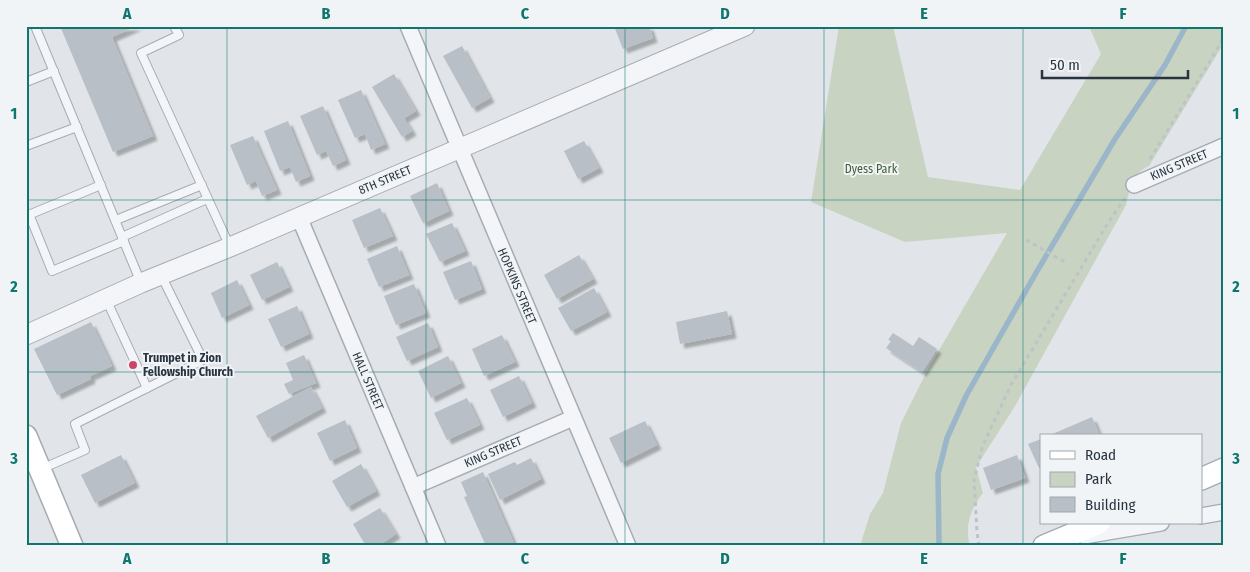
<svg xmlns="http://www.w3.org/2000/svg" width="1250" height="572" viewBox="0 0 1250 572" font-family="'Fira Sans Condensed',sans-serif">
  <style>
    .green { fill: #c8d3c2 }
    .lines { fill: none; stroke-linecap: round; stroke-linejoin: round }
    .stream { stroke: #9cb6c9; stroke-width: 5.5 }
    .building { fill: #b8bfc6; filter: url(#shadow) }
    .service-casing { stroke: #a6acb3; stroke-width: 10 }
    .minor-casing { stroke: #a6acb3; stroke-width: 18 }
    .tertiary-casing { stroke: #a6acb3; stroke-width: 21 }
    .secondary-casing { stroke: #a6acb3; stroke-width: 24 }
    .path { stroke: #bec3c8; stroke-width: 3; stroke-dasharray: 4 4; stroke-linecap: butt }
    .service { stroke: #f3f5f8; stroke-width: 8 }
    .minor { stroke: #f3f5f8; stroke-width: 15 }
    .tertiary { stroke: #f3f5f8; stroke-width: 19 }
    .secondary { stroke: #fff; stroke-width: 21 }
    .grid { fill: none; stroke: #0f766e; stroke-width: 1; stroke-opacity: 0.55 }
    .poi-dot { fill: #ce4667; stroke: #f0f4f7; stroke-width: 2 }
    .labels { text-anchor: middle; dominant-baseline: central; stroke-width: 4; stroke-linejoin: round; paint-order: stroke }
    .street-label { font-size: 12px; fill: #293441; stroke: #f0f4f7 }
    .park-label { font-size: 12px; fill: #415d36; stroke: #f0f4f7 }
    .poi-label { font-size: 12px; font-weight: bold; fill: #293441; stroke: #f0f4f7; text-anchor: start }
    .neatline { fill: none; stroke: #0f766e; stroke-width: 2 }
    .grid-label { font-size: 16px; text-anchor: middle; font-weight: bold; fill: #0f766e }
  </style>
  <defs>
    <filter id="shadow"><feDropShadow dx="4.5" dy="4.5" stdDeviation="1" flood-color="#0004"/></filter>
  </defs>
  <rect width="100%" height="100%" fill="#e1e5e9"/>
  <path class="green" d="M839,26H893L928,177L1020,190L1101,54L1089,26H1224V43L1149,166C1131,174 1131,188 1126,205L1015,406L976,467L983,493C971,508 964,526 970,546H860L870,514L883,493L901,423L927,371L1007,233L905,242L811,202Z"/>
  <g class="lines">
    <path class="stream" d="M939,543L938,474L947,438L966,396L1036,273L1115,139L1165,65L1186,26"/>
  </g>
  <g class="building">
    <path d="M60,26H137L112,37L153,136L113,152Z"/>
    <path d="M614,26H649L653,38L623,49Z"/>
    <path d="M462,46L490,98L472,108L443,56Z"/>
    <path d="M394,74L416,111L404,118L412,131L402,137L372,87Z"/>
    <path d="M361,90L385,144L371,150L365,134L355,138L338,100Z"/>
    <path d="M323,106L346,160L333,166L326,151L317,155L300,116Z"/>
    <path d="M288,121L310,176L296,182L290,167L280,171L264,131Z"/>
    <path d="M253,136L277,190L262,196L256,181L247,185L230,145Z"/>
    <path d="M584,141L599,168L578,179L564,151Z"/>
    <path d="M437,183L449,211L423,223L410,196Z"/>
    <path d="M380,208L393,236L364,248L352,220Z"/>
    <path d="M452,223L465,251L440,262L426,234Z"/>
    <path d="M397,246L409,275L379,287L367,259Z"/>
    <path d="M579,255L593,279L557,299L544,275Z"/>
    <path d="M471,261L482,289L455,300L443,272Z"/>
    <path d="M277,262L289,287L262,300L250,275Z"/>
    <path d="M237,280L249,305L222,318L211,293Z"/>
    <path d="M414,284L426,313L396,325L384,296Z"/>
    <path d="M594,288L607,312L571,331L558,308Z"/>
    <path d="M297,306L309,334L281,347L268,319Z"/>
    <path d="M727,311L732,334L680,344L676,322Z"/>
    <path d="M91,322L112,366L90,376L91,379L57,395L34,349Z"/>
    <path d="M428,323L438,347L407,361L396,337Z"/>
    <path d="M893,333L913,346L919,337L937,349L922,372L886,348L891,341L888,340Z"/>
    <path d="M502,335L515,362L484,376L472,349Z"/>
    <path d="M304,355L316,383L289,394L284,384L293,380L286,363Z"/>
    <path d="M448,356L461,383L431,398L418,371Z"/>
    <path d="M519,376L532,403L503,417L490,390Z"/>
    <path d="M311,387L322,408L268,438L256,416Z"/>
    <path d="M467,398L480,425L447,440L434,413Z"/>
    <path d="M1092,417L1100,436H1048Z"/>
    <path d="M345,420L357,448L330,461L317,433Z"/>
    <path d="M645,421L657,445L621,463L609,438Z"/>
    <path d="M1041,439V467L1039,468L1028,444Z"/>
    <path d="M121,455L135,483L95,503L81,475Z"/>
    <path d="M1017,455L1025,478L991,490L983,468Z"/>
    <path d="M531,458L541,479L500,500L488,474L515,462L517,465Z"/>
    <path d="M361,464L376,491L347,507L332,481Z"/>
    <path d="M483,472L515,546H486L464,497L467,496L461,482Z"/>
    <path d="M380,508L396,534L378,546H366L353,524Z"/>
  </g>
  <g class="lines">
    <g class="service-casing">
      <g id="service">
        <path d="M35,26L141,283"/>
        <path d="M174,26L179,35L141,53L230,247"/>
        <path d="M26,82L54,71"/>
        <path d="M26,146L77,127"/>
        <path d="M29,214L52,271L124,241"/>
        <path d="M26,216L101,185"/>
        <path d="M116,220L202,185"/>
        <path d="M122,237L207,199"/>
        <path d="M106,299L147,388"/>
        <path d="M41,469L85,450L75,424L203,360L161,275"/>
      </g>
    </g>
    <g class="minor-casing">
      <g id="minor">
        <path d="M408,26L628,546"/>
        <path d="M1134,185L1224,146"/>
        <path d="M299,217L438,546"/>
        <path d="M413,487L573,418"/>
        <path d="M1201,516L1224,512"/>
        <path d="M1084,536L1161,523"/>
      </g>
    </g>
    <g class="tertiary-casing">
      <path id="tertiary" d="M26,335L141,283L230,247L745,26"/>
    </g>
    <g class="secondary-casing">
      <g id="secondary">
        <path d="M26,436L72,546"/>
        <path d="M1201,479L1224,469"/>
        <path d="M1044,546L1099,523"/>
      </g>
    </g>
    <g class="path">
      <path d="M1150,159L1224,38"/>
      <path d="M1026,240L1067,263"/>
      <path d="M979,546L977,532L974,480L983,445L1011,385L1108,223L1125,198"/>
    </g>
    <use href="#service" class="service"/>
    <use href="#minor" class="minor"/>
    <use href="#tertiary" class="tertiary"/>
    <use href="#secondary" class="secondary"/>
  </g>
  <path class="grid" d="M227,26V546M426,26V546M625,26V546M824,26V546M1023,26V546M26,200H1224M26,372H1224"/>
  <circle class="poi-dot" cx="133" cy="365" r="5"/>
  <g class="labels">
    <g class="street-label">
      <text transform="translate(1179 165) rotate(-23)">KING STREET</text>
      <text transform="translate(385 180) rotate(-23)">8TH STREET</text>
      <text transform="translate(517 286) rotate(67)">HOPKINS STREET</text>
      <text transform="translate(368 381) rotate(67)">HALL STREET</text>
      <text transform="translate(493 452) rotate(-23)">KING STREET</text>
    </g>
    <g class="park-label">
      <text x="871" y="169">Dyess Park</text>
    </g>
    <g class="poi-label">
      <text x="143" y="358">Trumpet in Zion<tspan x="143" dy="14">Fellowship Church</tspan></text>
    </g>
  </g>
  <rect width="1250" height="572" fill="none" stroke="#f0f4f7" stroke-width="55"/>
  <rect x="1040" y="434" width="162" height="90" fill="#f0f4f7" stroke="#a0a7ae"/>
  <rect x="1050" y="451" width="25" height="8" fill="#ffffff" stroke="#a0a7ae"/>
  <text x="1085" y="460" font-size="15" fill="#293441">Road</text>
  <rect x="1050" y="472" width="25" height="15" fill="#c8d3c2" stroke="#a0a7ae"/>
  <text x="1085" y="484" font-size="15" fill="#293441">Park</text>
  <rect x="1050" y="497" width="25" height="15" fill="#b8bfc6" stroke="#a0a7ae"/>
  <text x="1085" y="510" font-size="15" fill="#293441">Building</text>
  <path d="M1042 70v8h146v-8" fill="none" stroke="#293441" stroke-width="2.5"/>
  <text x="1050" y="70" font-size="15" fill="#293441" stroke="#f0f4f7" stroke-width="4" paint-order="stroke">50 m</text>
  <rect x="28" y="28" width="1194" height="516" class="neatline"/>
  <g class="grid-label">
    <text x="127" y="19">A</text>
    <text x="326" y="19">B</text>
    <text x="525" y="19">C</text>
    <text x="725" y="19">D</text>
    <text x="924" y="19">E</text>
    <text x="1123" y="19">F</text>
    <text x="14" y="119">1</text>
    <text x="1236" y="119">1</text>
    <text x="14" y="292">2</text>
    <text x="1236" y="292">2</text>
    <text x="14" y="464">3</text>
    <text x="1236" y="464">3</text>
    <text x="127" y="564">A</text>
    <text x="326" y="564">B</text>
    <text x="525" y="564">C</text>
    <text x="725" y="564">D</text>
    <text x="924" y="564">E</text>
    <text x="1123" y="564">F</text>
  </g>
</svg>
